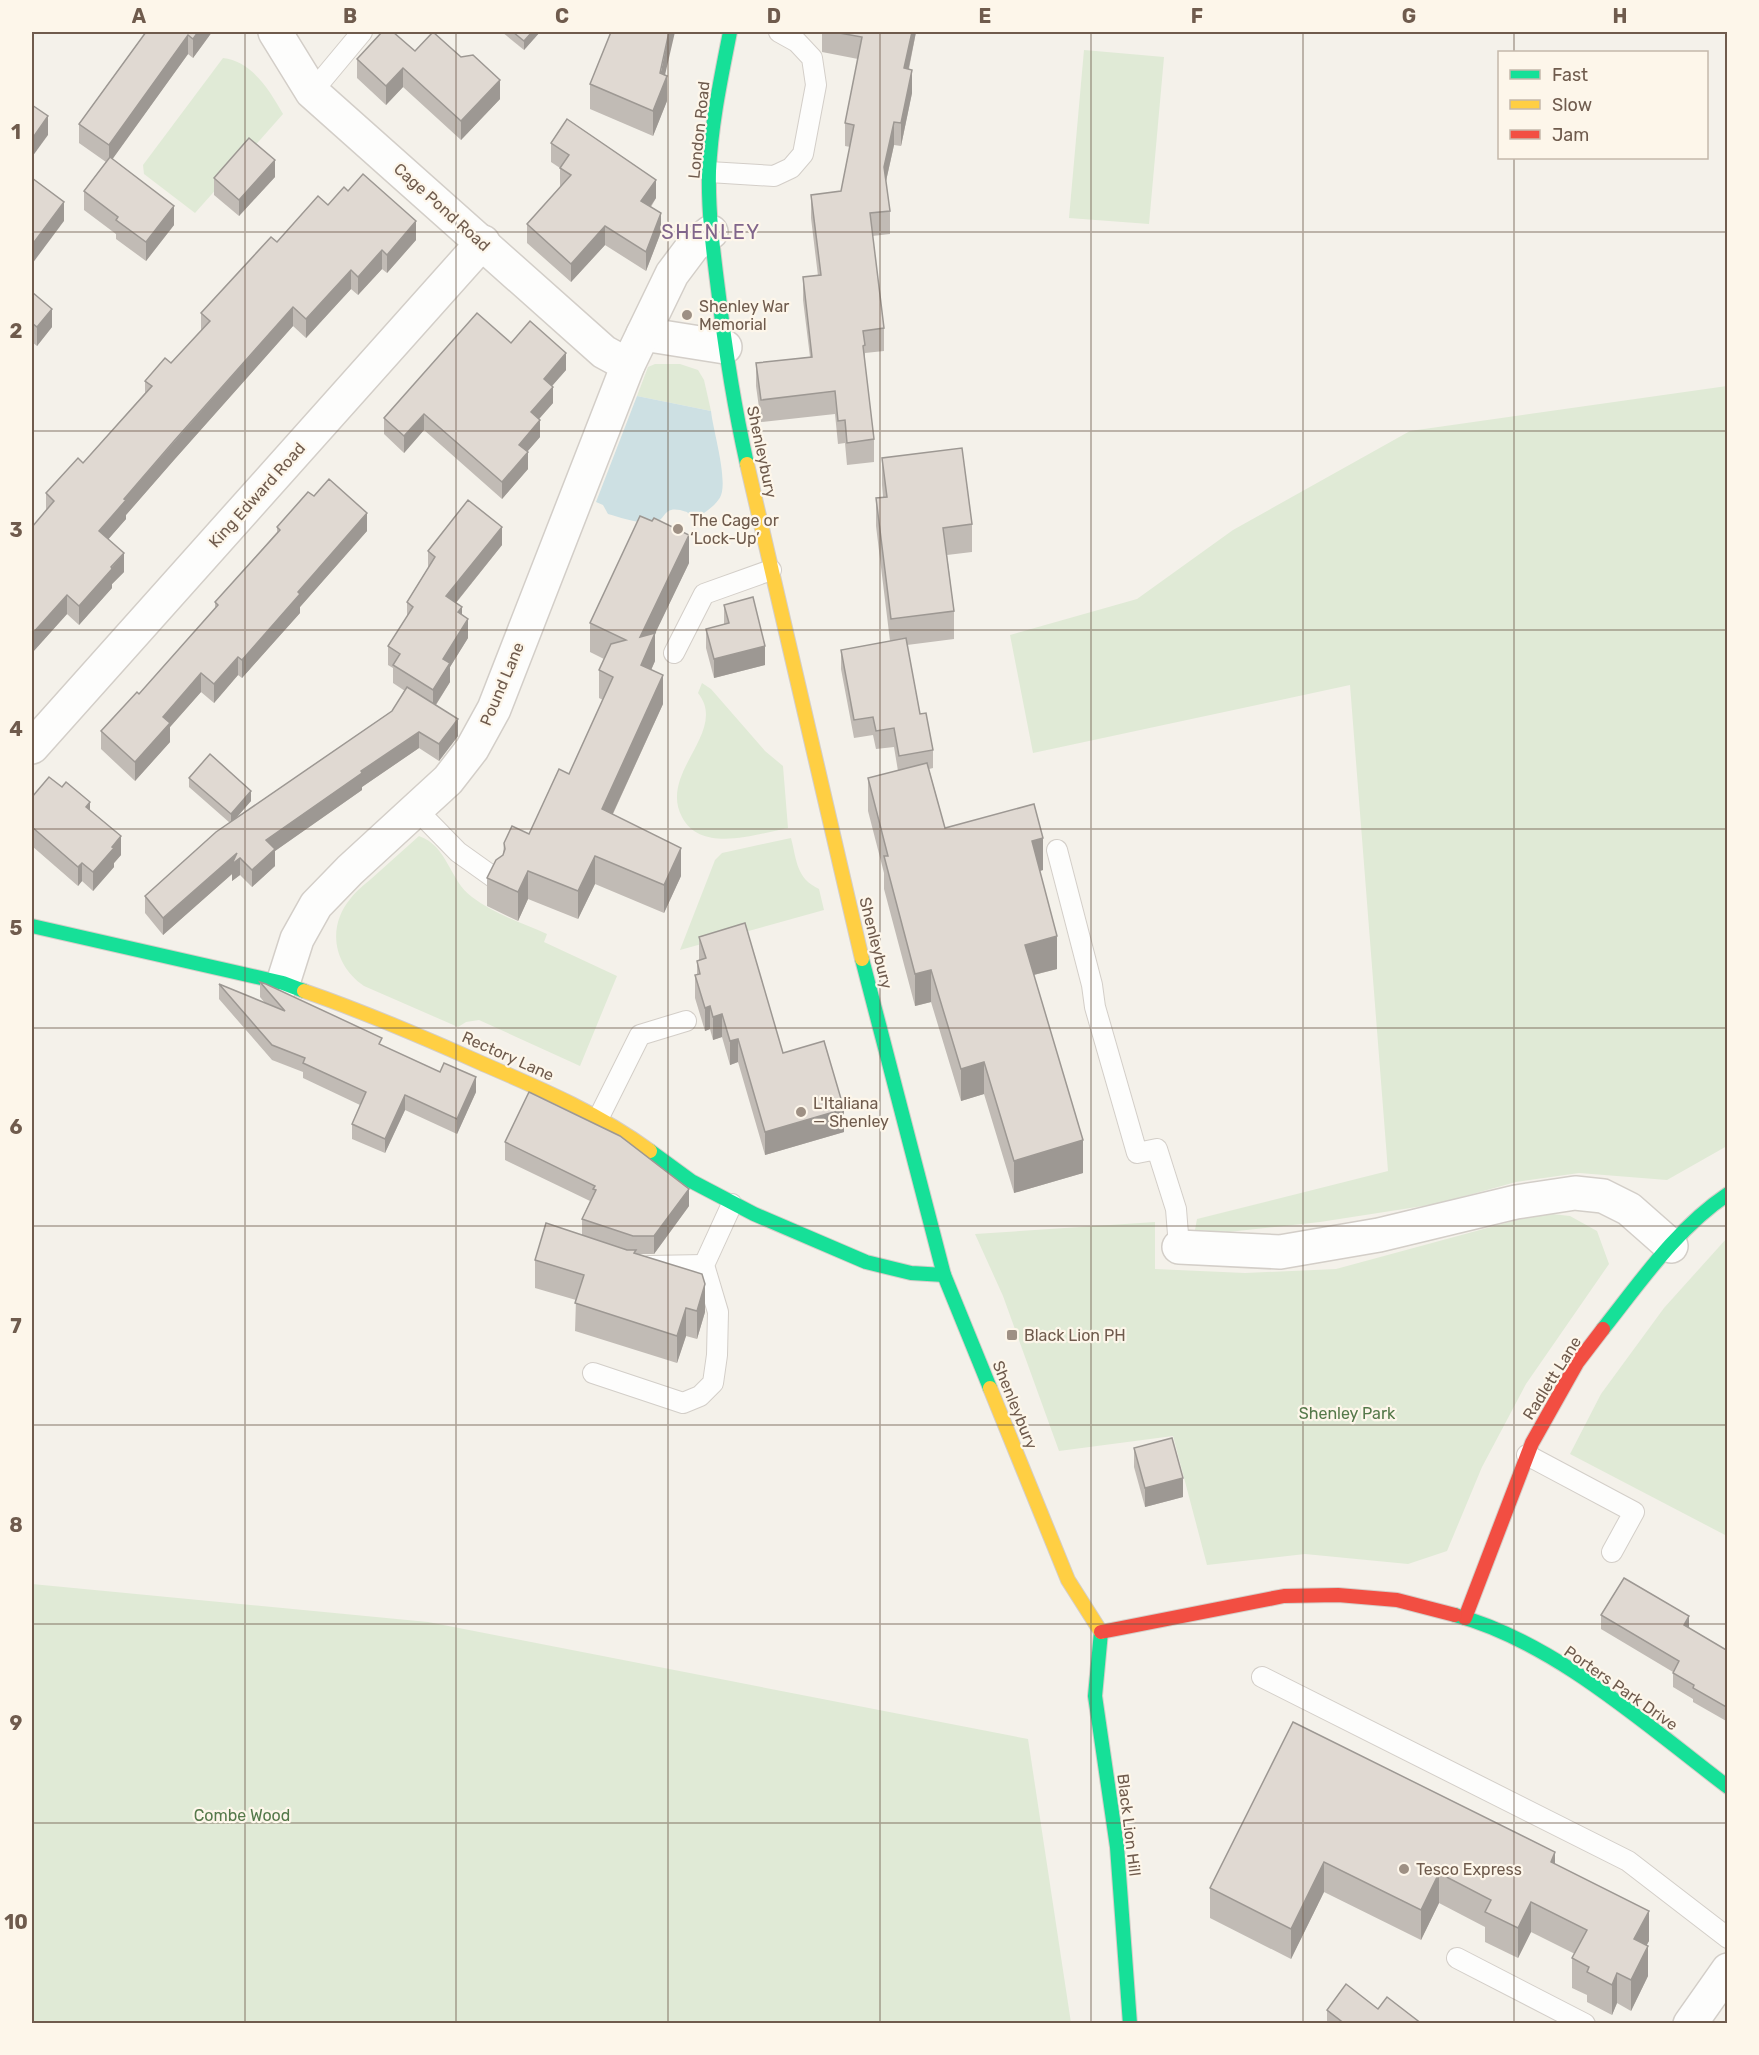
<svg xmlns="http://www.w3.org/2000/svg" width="1759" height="2055" viewBox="0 0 1759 2055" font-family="Rubik,sans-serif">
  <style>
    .green { fill: #e0ead6 }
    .water { fill: #cde0e3 }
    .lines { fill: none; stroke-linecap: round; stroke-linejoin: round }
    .lane-casing { stroke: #d3cec8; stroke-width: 22 }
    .street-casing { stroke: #d3cec8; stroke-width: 36 }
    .fast-casing { stroke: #d4cec8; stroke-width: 16 }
    .slow-casing { stroke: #d4cec8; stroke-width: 16 }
    .jam-casing { stroke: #d4cec8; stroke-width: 16 }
    .lane { stroke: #fdfdfc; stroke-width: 20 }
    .street { stroke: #fdfdfc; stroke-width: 33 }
    .fast { stroke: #16e098; stroke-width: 14 }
    .slow { stroke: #ffcf43; stroke-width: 14 }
    .jam { stroke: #f24e42; stroke-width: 14 }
    .wall { fill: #c1bbb5 }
    .shaded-wall { fill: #9d9893 }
    .building { fill: #e0d9d2; stroke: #9d9893; stroke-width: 1.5 }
    .grid { fill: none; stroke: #6f5b4d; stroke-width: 1.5; stroke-opacity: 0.55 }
    .poi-dot { fill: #9e9084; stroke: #fdf6ea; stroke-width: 2 }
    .labels { text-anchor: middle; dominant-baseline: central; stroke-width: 4.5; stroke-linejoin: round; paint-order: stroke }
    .street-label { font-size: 16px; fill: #6f5b4d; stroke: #fdf6ea }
    .poi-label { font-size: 16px; fill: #6f5b4d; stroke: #fdf6ea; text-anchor: start }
    .park-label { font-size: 16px; fill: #55794a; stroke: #fdf6ea }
    .quarter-label { font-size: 20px; letter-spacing: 1.5px; fill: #80658b; stroke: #fdf6ea }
    .neatline { fill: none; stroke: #6f5b4d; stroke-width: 2 }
    .grid-label { font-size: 20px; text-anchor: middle; font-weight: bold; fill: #6f5b4d }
  </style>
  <rect width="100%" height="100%" fill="#f4f1ea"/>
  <g class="green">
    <path d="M1084,50L1164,57L1149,224L1069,218Z"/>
    <path d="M223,58C252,61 270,91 283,114L195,213L144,174L143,165Z"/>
    <path d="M655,364H680L698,370L704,380L711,411L637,396L648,367Z"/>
    <path d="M1727,386V1146L1667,1180L1579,1173L1516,1182L1436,1204L1320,1222L1228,1232L1195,1230L1197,1219L1388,1171L1350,685L1033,753L1010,635L1137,599L1233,530L1410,431Z"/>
    <path d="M702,683L711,689L765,751L783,766L788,828C757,834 701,854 682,817C658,772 729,732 698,693Z"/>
    <path d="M419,836C448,846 449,880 472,897C494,914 522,923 547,934L544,942L617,976L580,1066L479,1020L466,1022L458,1027L364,986C334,966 326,927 351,898C356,891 364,885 371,879C387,865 403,850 419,836Z"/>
    <path d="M791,838C797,861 796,878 819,889L824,910L680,950L715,860L722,853Z"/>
    <path d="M1543,1213L1570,1216L1597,1231L1609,1264L1526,1384L1482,1467L1447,1551L1408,1564L1305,1554L1207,1565L1173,1436L1059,1451L1003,1296L975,1234L1155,1222V1269L1245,1273L1336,1269Z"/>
    <path d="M1727,1238V1536L1570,1454L1601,1394L1664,1308Z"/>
    <path d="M32,1584L428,1622L1028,1739L1071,2023H32Z"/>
  </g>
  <path class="water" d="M637,396L711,411C713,431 730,485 719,499C713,508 702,514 694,520L687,512C662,503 667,520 655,522C641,525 622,518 608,514L603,505L596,502Z"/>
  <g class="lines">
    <g class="lane-casing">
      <g id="lane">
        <path d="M312,92L362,32"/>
        <path d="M709,172L774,176L791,168L803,154L816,85L812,58L797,42L779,32"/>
        <path d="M674,653L704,594L771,570"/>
        <path d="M416,809L458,852L493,877"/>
        <path d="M1057,850L1092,985L1095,1007L1137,1153L1157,1149L1176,1209L1179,1247"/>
        <path d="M599,1117L640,1035L686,1021"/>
        <path d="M649,1266L704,1265"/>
        <path d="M593,1373L683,1403L700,1396L713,1383L717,1355L718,1312L704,1265L732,1204"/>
        <path d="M1527,1455L1634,1512L1612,1552"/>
        <path d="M1262,1677L1628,1861L1728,1938"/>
        <path d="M1457,1958L1585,2024"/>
      </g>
    </g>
    <g class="street-casing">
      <g id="street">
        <path d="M275,32L312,92L604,352L628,365"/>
        <path d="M643,334L725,347"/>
        <path d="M32,747L483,242"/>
        <path d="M283,983L297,939L316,905L350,870L448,780L472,749L494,709L628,365L672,274L693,246L711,232"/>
        <path d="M1179,1247L1280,1252L1379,1235L1516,1202L1575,1193L1603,1196L1629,1209L1671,1246"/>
        <path d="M1690,2024L1728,1970"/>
      </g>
    </g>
    <g class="fast-casing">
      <g id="fast">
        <path d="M730,32C721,78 711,124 709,171C708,211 713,250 718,289C725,348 734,406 747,464"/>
        <path d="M32,926L283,983L304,991"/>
        <path d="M862,959L944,1275L990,1388"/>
        <path d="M650,1151L691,1181L754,1214L866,1262L911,1273L944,1275"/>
        <path d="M1603,1329C1641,1281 1677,1228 1728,1194"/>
        <path d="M1455,1615C1555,1642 1646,1725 1728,1787"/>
        <path d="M1101,1632L1095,1696L1117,1847L1130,2024"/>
      </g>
    </g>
    <g class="slow-casing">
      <g id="slow">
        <path d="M747,464L862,959"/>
        <path d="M304,991C365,1012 423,1037 481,1063C541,1089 598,1113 650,1151"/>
        <path d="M990,1388L1068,1580L1101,1632"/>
      </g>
    </g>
    <g class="jam-casing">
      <g id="jam">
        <path d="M1465,1618L1532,1443L1577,1363L1603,1329"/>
        <path d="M1101,1632L1284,1596L1338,1595L1397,1600L1455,1615"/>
      </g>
    </g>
    <use href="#lane" class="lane"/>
    <use href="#street" class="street"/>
    <use href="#fast" class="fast"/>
    <use href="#slow" class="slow"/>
    <use href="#jam" class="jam"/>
  </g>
  <g class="wall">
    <path d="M146,32H212L193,58L188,54L112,159L174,225L146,261L116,239V234L84,210V191L106,162L79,143V124Z"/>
    <path d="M502,32H540L524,50Z"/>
    <path d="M822,32H916L909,69L912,93L901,146L894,145L886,181L890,211V234L872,236L884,328V351L865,353V363L874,439V462L847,465L845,443L838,444L835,414L761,422L756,386V363L810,357L803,300V277L818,276L811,218V195L841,191L850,147L845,146V123L858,59L822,52Z"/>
    <path d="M415,51L500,99L461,140L403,87L386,105L357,78V59Z"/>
    <path d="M665,75L667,101L653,136L590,109V84Z"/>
    <path d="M551,143L656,198L651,207L661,232L646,271L605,245L571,282L527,243V224L560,187V168L551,162Z"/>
    <path d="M275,177L239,216L214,195V178Z"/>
    <path d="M348,191L416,240L387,273L382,269L358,295L351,289L306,338L293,326L174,460L126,515V519L108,539L124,572L112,584V588L79,625L67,614L32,653V527L46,511V493L83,463L145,393V381L171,363L201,331V313L277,242Z"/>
    <path d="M32,292L52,327L37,346L32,342Z"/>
    <path d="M511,343L566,370L552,386L553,403L539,419L540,437L527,452L528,469L502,499L424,430L404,453L384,434V418Z"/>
    <path d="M882,458L972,524V552L947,555L954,611V639L907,645L920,714L933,750V768L929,769L945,828L1043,870L1040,871L1057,969L1034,975L1083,1173L1014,1193L984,1094L961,1101L931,1002L915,1006L884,889V873L868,811V778L898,771L894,747L876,749L873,735L854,738L841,669V650L890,641L876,526V498L883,497L882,485Z"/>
    <path d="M314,496L367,531L300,607V613L242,678L238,675L214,703L201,692L170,727V742L135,781L101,749V731L139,694L215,608V602L277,532V527Z"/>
    <path d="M652,521L689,563L655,633V661L651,670L663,704L613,814L681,876L664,913L595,884L578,919L528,899L518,921L487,906V878L503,855L504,843L529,834L569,774L603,700L599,698V670L604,659L590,652V623Z"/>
    <path d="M502,545L456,603L462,615L468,638L450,667V682L436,705L458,736L439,761L419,748L362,787V790L275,851V866L252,887L240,875L232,881V874L163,935L145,913V896L230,823L189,787V778L251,801L236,818L392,711L405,691L393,683V668L388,665V646L407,618V602L428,568V551Z"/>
    <path d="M724,605L765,665L714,678L706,648V629L724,625Z"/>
    <path d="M32,797L90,811L121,855L114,863V867L93,891L82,881L78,886L32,846Z"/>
    <path d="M699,937L783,1053L844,1132L765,1155L738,1062L730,1065L722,1037L713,1040L710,1029L705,1031L695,998V975H697V961L699,960Z"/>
    <path d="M260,982L382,1046L476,1092L457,1134L405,1110L385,1153L352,1139V1124L360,1105L303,1078V1072L272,1060L219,999V984L265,1003L260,997Z"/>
    <path d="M505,1142L689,1206L654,1254H638L705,1312L697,1339L686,1336L677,1363L575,1331L576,1300L535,1288V1260L582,1235V1219L590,1201L505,1160Z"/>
    <path d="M1134,1448L1183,1497L1145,1507L1134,1467Z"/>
    <path d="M1601,1615L1689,1629L1728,1651V1722L1693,1702V1699L1673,1687V1672L1601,1629Z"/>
    <path d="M1293,1722L1555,1864L1649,1941L1646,1945L1648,1976L1631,2011L1617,2003L1612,2015L1587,2002V1995L1572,1988V1958L1575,1954L1531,1932L1518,1958L1485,1942V1927L1439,1903L1421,1940L1324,1892L1291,1959L1210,1918V1888Z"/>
    <path d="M1378,2009L1422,2024H1327V2010Z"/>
  </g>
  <g class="shaded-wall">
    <path d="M198,32H212L193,58V39Z"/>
    <path d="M532,32H540L524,50V41Z"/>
    <path d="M669,32H675L662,88L667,76V101L653,136V111Z"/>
    <path d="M912,32H916L904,91V68Z"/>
    <path d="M188,35V54L109,164V145Z"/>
    <path d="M403,68V87L386,105V86Z"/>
    <path d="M912,70V93L901,146V123Z"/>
    <path d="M500,80V99L461,140V121Z"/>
    <path d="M48,116V135L32,157V139Z"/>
    <path d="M894,122V145L884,190V167Z"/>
    <path d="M275,160V177L239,216V200Z"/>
    <path d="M656,180V198L641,220V201Z"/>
    <path d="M64,202V221L32,264V245Z"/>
    <path d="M174,206V225L146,261V242Z"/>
    <path d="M661,213V232L646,271V252Z"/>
    <path d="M416,221V240L387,273V255Z"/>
    <path d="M605,226V245L571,282V264Z"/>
    <path d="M382,250V269L358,295V277Z"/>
    <path d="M351,270V289L306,338V319Z"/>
    <path d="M293,307V326L174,460L126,515V519L99,550V531L124,499Z"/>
    <path d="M52,309V327L37,346V327Z"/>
    <path d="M566,353V370L544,395V379Z"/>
    <path d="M553,387V403L531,428V412Z"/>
    <path d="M424,414V430L404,453V436Z"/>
    <path d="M540,420V437L519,461V445Z"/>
    <path d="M528,452V469L502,499V482Z"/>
    <path d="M367,513V531L300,607V613L242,678V660L298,592Z"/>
    <path d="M502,527V545L446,615V596Z"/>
    <path d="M689,535V563L640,665V637Z"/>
    <path d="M124,553V572L112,584V588L79,625V606Z"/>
    <path d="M67,595V614L32,653V634Z"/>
    <path d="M462,607V625L458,612Z"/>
    <path d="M468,619V638L450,667V682L433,709V690L443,659Z"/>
    <path d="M655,633V661L641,693V665Z"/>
    <path d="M765,646V665L714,678V659Z"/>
    <path d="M238,657V675L214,703V684Z"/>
    <path d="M201,673V692L170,727V742L135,781V762L163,717Z"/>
    <path d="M663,675V704L602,837V809Z"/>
    <path d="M458,719V736L439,761V744Z"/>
    <path d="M419,732V748L362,787V790L275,851V866L252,887V870L266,840L361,771Z"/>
    <path d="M251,791V801L231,824V814Z"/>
    <path d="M90,802V821L86,807Z"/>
    <path d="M121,836V855L114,863V867L93,891V872L112,847Z"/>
    <path d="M1043,838V870L1032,873V841Z"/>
    <path d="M681,848V876L664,913V885Z"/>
    <path d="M237,853L240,858V875L232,881V874L163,935V918Z"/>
    <path d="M595,856V884L578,919V891Z"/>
    <path d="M82,863V881L78,886V867Z"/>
    <path d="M528,871V899L518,921V892Z"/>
    <path d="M1057,936V969L1025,977V945Z"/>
    <path d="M931,970V1002L915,1006V974Z"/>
    <path d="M710,1006V1029L705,1031V1008Z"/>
    <path d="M722,1014V1037L713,1040V1017Z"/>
    <path d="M738,1039V1062L730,1065V1041Z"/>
    <path d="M984,1062V1094L961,1101V1069Z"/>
    <path d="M476,1077V1092L457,1134V1119Z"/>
    <path d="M405,1095V1110L385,1153V1139Z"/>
    <path d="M844,1109V1132L765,1155V1132Z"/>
    <path d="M1083,1140V1173L1014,1193V1161Z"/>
    <path d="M689,1189V1206L654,1254V1236Z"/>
    <path d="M705,1284V1312L697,1339V1311Z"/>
    <path d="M686,1308V1336L677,1363V1336Z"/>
    <path d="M1183,1478V1497L1145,1507V1488Z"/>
    <path d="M1689,1616V1631L1684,1625Z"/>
    <path d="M1555,1852V1882L1551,1862Z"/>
    <path d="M1324,1862V1892L1291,1959V1929Z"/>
    <path d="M1439,1873V1903L1421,1940V1910Z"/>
    <path d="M1531,1902V1932L1518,1958V1928Z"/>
    <path d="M1649,1911V1941L1634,1969V1939Z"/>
    <path d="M1648,1946V1976L1631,2011V1980Z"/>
    <path d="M1617,1973V2003L1612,2015V1985Z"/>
  </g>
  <g class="building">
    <path d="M146,32H198L193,39L188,35L109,145L79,124Z"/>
    <path d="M382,32H393L415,51L433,32L461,57L473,55L500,80L461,121L403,68L386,86L357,59Z"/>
    <path d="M513,32H532L524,41Z"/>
    <path d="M611,32H669L660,73L667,76L653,111L590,84Z"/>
    <path d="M834,32H912L904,68L912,70L901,123L894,122L884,167L890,211L870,213L884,328L863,331L865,345L863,346L874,439L847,443L845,420L838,421L835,391L761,400L756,363L812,357L803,277L821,275L811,195L841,191L854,125L845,123L862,37Z"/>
    <path d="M32,105L48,116L32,139Z"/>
    <path d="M567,119L656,180L641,201L661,213L646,252L605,226L571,264L527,224L571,175L560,168L569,155L551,143Z"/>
    <path d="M249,138L275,160L239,200L214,178Z"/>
    <path d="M110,157L174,206L146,242L116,220L118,217L84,191Z"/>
    <path d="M363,174L416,221L387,255L382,250L358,277L351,270L306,319L293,307L174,441L124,499L126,500L99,531L124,553L111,567L112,569L79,606L67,595L32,634V527L54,501L46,493L78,458L83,463L152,386L145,381L165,358L171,363L210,321L201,313L271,237L277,242L318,196L328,205L344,187L348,191Z"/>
    <path d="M32,178L64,202L32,245Z"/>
    <path d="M32,292L52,309L37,327L32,323Z"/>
    <path d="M477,313L511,343L530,321L566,353L544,379L553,387L531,412L540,420L519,445L528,452L502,482L424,414L404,436L384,418Z"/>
    <path d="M962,448L972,524L943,528L954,611L891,619L876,498L887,497L882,458Z"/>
    <path d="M329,479L367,513L298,592L300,594L242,660L238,657L214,684L201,673L163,717L170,723L135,762L101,731L137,692L139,694L218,605L215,602L280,530L277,527L308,492L314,496Z"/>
    <path d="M468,500L502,527L446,596L462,607L458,612L468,619L443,659L450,663L433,690L393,665L400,654L388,646L413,607L407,602L435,557L428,551Z"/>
    <path d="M640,516L652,521L654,518L689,535L640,637L655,633L641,665L663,675L602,809L681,848L664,885L595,856L578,891L528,871L518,892L487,878L496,860L503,855L505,849L504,843L512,826L529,834L559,769L569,774L613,677L599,670L611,644L626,640L590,623Z"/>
    <path d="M753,597L765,646L714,659L706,629L729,623L724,605Z"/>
    <path d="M906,638L920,714L926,713L933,750L899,756L894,728L876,731L873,717L854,720L841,650Z"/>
    <path d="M407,687L458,719L439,744L419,732L361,771L362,773L266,840L275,849L252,870L240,858L232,864L237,853L163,918L145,896L216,832L392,711Z"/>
    <path d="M210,754L251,791L231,814L189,778Z"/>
    <path d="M927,763L945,828L1034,804L1043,838L1032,841L1057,936L1025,945L1083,1140L1014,1161L984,1062L961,1069L931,970L915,974L884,856H888L868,778Z"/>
    <path d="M49,777L62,787L66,782L90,802L86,807L121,836L112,847L114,848L93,872L82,863L78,867L32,827V797Z"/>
    <path d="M745,923L783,1053L824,1041L844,1109L765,1132L738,1039L730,1041L722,1014L713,1017L710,1006L705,1008L695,975L700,974L697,961L706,958L699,937Z"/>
    <path d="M260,982L266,984L382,1038L379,1044L440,1072L444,1063L476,1077L457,1119L405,1095L385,1139L352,1124L366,1092L303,1063L305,1058L272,1045L219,984L285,1011Z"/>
    <path d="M529,1092L620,1136L689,1189L654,1236H633L582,1219L596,1190L593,1189L595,1186L505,1142Z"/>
    <path d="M546,1223L627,1250H636L634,1253L702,1274L705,1284L697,1311L686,1308L677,1336L575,1303L584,1275L535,1260Z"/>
    <path d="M1172,1438L1183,1478L1145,1488L1134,1448Z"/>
    <path d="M1624,1578L1689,1616L1684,1625L1728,1651V1708L1693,1688L1694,1685L1673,1673L1679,1661L1601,1615Z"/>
    <path d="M1293,1722L1555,1852L1551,1862L1649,1911L1634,1939L1648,1946L1631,1980L1617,1973L1612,1985L1587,1972L1589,1967L1572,1958L1587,1930L1531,1902L1518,1928L1485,1912L1491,1900L1439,1873L1421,1910L1324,1862L1291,1929L1210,1888Z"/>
    <path d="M1346,1984L1378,2009L1387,1997L1422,2024H1345L1327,2010Z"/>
  </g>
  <path class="grid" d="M245,32V2024M456,32V2024M668,32V2024M880,32V2024M1091,32V2024M1303,32V2024M1514,32V52M1514,158V2024M32,232H1728M32,431H1728M32,630H1728M32,829H1728M32,1028H1728M32,1226H1728M32,1425H1728M32,1624H1728M32,1823H1728"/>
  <g class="poi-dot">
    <circle cx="687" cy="315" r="6"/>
    <circle cx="678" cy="529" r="6"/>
    <circle cx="801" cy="1112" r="6"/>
    <rect x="1006" y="1329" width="12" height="12" rx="3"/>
    <circle cx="1404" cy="1869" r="6"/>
  </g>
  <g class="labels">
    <g class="street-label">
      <text transform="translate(699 130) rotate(-84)">London Road</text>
      <text transform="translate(442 207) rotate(42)">Cage Pond Road</text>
      <text transform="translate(762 452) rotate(78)">Shenleybury</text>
      <text transform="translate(257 495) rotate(-48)">King Edward Road</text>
      <text transform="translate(502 684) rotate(-67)">Pound Lane</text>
      <text transform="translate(876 943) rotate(76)">Shenleybury</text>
      <text transform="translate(508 1056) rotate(24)">Rectory Lane</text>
      <text transform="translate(1552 1378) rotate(-58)">Radlett Lane</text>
      <text transform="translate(1015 1405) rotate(68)">Shenleybury</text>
      <text transform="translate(1621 1688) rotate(35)">Porters Park Drive</text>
      <text transform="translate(1129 1825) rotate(83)">Black Lion Hill</text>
    </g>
    <g class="poi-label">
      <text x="699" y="306">Shenley War<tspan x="699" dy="18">Memorial</tspan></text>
      <text x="690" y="520">The Cage or<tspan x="690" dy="18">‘Lock-Up’</tspan></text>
      <text x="813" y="1103">L'Italiana<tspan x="813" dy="18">— Shenley</tspan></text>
      <text x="1024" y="1335">Black Lion PH</text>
      <text x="1416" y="1869">Tesco Express</text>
    </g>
    <g class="park-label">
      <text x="1347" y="1413">Shenley Park</text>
      <text x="242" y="1815">Combe Wood</text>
    </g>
    <g class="quarter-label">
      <text x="711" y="232">SHENLEY</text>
    </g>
  </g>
  <rect width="1759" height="2055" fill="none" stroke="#fdf6ea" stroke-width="66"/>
  <rect x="1498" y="51" width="210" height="108" fill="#fdf6ea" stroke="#c4b8ab" stroke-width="1.5"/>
  <rect x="1510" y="70" width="30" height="9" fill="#16e098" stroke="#c4b8ab" stroke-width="1.5"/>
  <text x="1552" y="81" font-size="18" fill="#6f5b4d">Fast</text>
  <rect x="1510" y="100" width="30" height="9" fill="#ffcf43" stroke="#c4b8ab" stroke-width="1.5"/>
  <text x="1552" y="111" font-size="18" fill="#6f5b4d">Slow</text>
  <rect x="1510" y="130" width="30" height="9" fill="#f24e42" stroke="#c4b8ab" stroke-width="1.5"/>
  <text x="1552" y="141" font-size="18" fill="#6f5b4d">Jam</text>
  <rect x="33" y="33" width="1693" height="1989" class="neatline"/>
  <g class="grid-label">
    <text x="139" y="23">A</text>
    <text x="350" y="23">B</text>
    <text x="562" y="23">C</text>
    <text x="774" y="23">D</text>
    <text x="985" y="23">E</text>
    <text x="1197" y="23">F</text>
    <text x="1409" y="23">G</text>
    <text x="1620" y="23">H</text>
    <text x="16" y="139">1</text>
    <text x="16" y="338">2</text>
    <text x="16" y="537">3</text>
    <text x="16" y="736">4</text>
    <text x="16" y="935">5</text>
    <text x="16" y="1134">6</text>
    <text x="16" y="1333">7</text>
    <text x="16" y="1532">8</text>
    <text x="16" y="1730">9</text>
    <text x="16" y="1929">10</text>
  </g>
</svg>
